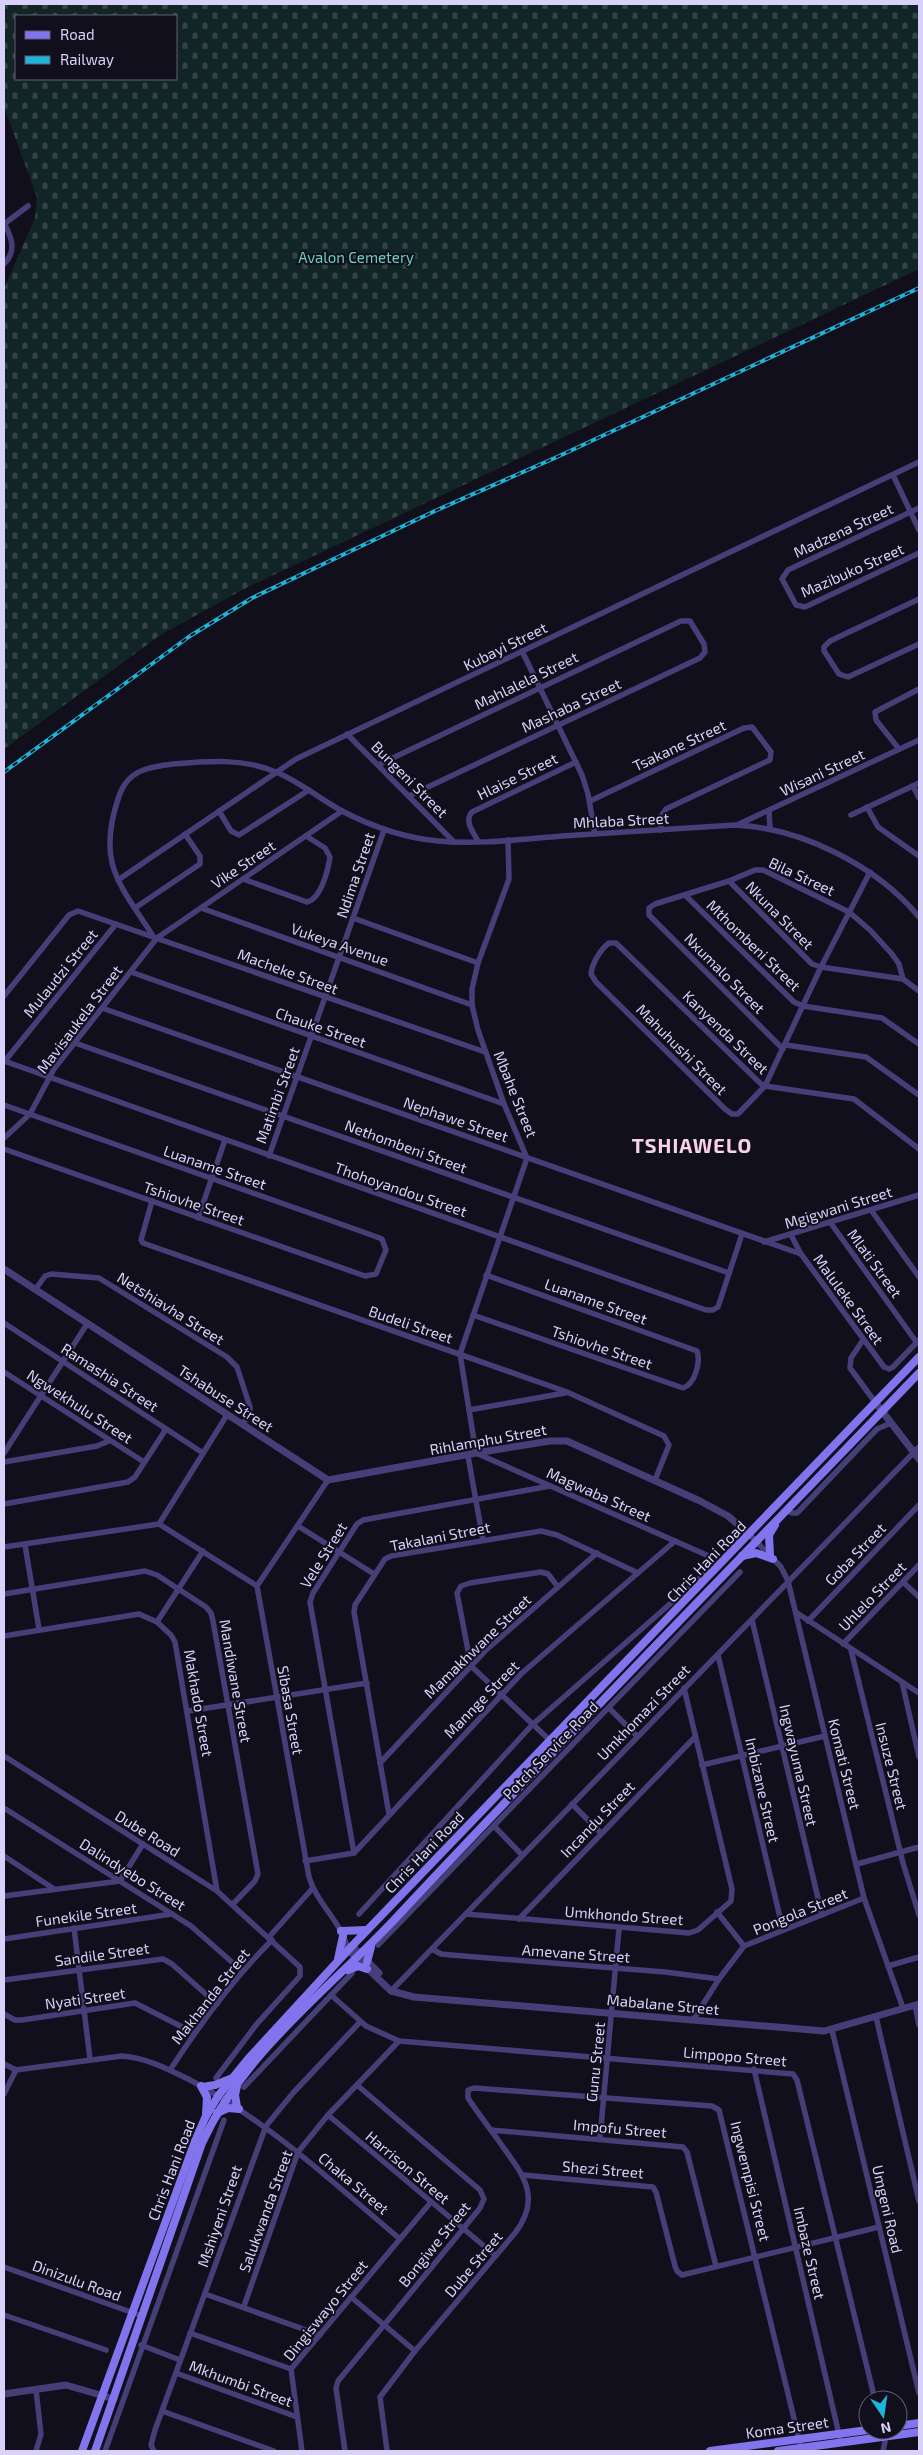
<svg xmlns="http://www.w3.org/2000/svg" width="923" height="2455" viewBox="0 0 923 2455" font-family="'Exo 2',sans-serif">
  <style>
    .cemetery { fill: url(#cemetery-stones); fill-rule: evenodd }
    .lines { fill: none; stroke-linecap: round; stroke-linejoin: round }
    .minor { stroke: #463f77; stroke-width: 5.5 }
    .tertiary { stroke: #463f77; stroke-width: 7 }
    .secondary { stroke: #8274ed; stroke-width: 8 }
    .rail-casing { stroke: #1cb6da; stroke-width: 4 }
    .rail { stroke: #120f1d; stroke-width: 2; stroke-dasharray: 5.5; stroke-linecap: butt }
    .labels { text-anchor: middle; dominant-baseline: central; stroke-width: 4; stroke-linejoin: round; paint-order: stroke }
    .park-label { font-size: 15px; fill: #67cfbf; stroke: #120f1d }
    .street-label { font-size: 15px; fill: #d9d1f9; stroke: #120f1d }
    .district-label { font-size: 20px; font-weight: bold; letter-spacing: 1px; fill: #f9d2e8; stroke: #120f1d }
  </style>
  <defs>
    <pattern id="cemetery-stones" width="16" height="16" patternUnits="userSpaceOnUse" patternTransform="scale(1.25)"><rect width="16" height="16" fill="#122526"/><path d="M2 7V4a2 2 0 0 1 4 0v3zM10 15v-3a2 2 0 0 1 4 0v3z" fill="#344446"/></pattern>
  </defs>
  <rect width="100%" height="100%" fill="#120f1d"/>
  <path class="cemetery" d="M4,4H919V269L244,589L162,634L4,749V289L35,218L37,197L4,107ZM16,16H176V79H16Z"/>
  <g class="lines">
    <g class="minor">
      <path d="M4,224L28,206"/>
      <path d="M4,264C17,251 12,238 4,223"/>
      <path d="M893,475L919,530"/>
      <path d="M919,508L788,570L782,579L796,605L805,607L919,553"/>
      <path d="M919,599L830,641L824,647V651L839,674L848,677L919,644"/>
      <path d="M522,651L582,775L588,794L595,834"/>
      <path d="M347,734L454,842"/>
      <path d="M899,749L876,720L875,712L919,689"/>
      <path d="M378,765L681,621H690L704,644L705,652L700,658L409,796"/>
      <path d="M913,786L919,798"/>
      <path d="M590,801L744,728L752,727L771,752L770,760L666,809L661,816V830"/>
      <path d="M867,807L878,827L919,856"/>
      <path d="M219,811L231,831L239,835L309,790"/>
      <path d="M769,811L770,828"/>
      <path d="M851,815L919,783"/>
      <path d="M737,825L919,740"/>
      <path d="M508,840L509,879L478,963L472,989V1005L478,1030L504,1104L527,1158L460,1354L476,1453L711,1557"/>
      <path d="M478,841C473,832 464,821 472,812L576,762"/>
      <path d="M870,872L821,967L765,1086L738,1114H732L725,1109L596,982L591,974C592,963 601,949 609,943H616L761,1084L765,1086L854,1099L919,1149"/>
      <path d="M243,879L307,902C321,899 328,870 330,857L325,848L306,836"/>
      <path d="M118,880L296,759L919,462"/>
      <path d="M729,881L812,964L821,967L903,979"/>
      <path d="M685,895L794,1002L803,1006L882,1018L919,1044"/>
      <path d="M135,908L200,864V856L185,834"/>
      <path d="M201,908L472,1005"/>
      <path d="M353,918L478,963"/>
      <path d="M153,936C119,883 96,863 119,796C128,770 148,767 173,764C208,761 243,758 276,772C300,782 320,799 342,811C371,826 404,838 438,841C478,845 522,839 562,836C620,832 678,829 735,825C802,828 877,866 919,917"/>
      <path d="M131,972L504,1104"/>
      <path d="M4,996L69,915L78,911L485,1052"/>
      <path d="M102,1008L801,1254"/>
      <path d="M75,1043L729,1273"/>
      <path d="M786,1045L866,1057L919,1095"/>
      <path d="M783,1049L649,915V908L655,904L729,881L755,870H763L849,912L870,930L892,954L899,964L903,979L919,991"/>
      <path d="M4,1061L706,1310H713L718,1307L742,1234"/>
      <path d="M4,1062L116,924"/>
      <path d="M4,1105L366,1233L382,1239L386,1250L376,1274L365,1276L4,1149"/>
      <path d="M4,1138L30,1114L54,1069L157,938L342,811"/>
      <path d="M269,1156L384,830"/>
      <path d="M152,1201L141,1240L143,1243L567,1392L664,1436L669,1445L655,1480"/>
      <path d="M871,1210L919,1277"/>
      <path d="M198,1218L225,1140"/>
      <path d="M830,1222L917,1343"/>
      <path d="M791,1235L801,1254L884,1367L889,1369L893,1367L919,1340"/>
      <path d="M764,1242L919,1195"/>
      <path d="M35,1290L45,1276L51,1274L99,1278L227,1357L237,1367L250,1407V1413L242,1425"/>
      <path d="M473,1315L683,1388C695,1384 701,1362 697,1351L486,1275"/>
      <path d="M4,1323L203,1453"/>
      <path d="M863,1340L851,1358L850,1368L875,1402"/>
      <path d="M4,1372L144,1462"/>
      <path d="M469,1410L565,1393"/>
      <path d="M4,1453L87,1324"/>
      <path d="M468,1456L483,1540"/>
      <path d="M4,1462L97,1446L109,1441"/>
      <path d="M4,1504L128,1482L135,1477L166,1429"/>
      <path d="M786,1510L792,1513H797L877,1429L891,1423"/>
      <path d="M159,1524L227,1415"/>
      <path d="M298,1526L374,1574"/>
      <path d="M750,1535L781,1567L788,1581L864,1898L903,2008"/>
      <path d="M25,1545L39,1629"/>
      <path d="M4,1547L159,1524L257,1586L309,1877C317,1904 342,1922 348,1950"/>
      <path d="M903,1582L919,1597"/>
      <path d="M257,1586L328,1480"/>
      <path d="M4,1594L145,1571L157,1575L206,1607L211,1613L213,1621L258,1874L255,1881L233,1904"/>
      <path d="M797,1613L919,1693"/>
      <path d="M752,1620L822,1915"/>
      <path d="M808,1621L919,1505"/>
      <path d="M157,1622L203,1551"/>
      <path d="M4,1636L139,1614L157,1622L171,1635L175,1642L217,1891"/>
      <path d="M843,1644L919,1565"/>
      <path d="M851,1650L903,1863L919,1915"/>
      <path d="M718,1655L783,1930"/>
      <path d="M902,1682L919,1757"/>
      <path d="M609,1708L637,1736"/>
      <path d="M188,1711L367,1683"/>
      <path d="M557,1747L471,1666L457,1593L461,1586L470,1583L541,1572L548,1574L558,1587"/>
      <path d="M4,1756L217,1891L300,1967V1976L256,2025L216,2078"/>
      <path d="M380,1763L485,1651L597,1553"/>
      <path d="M702,1765L825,1736"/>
      <path d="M572,1804L601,1833"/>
      <path d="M4,1808L191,1926L242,1971"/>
      <path d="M389,1814L354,1612L355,1605L385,1559L391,1556L541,1531L557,1535L638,1573"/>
      <path d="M494,1826L522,1855"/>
      <path d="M354,1853L310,1602L313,1593L357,1524L363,1520L550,1486"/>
      <path d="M4,1856L54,1889"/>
      <path d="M305,1861L354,1853L522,1673L675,1541"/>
      <path d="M857,1864L919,1847"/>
      <path d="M4,1896L120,1881L143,1844"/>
      <path d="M717,1912L744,1946"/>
      <path d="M359,1914L532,1725L703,1575"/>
      <path d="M466,1914L689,1933L698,1930L731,1901L732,1889L684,1688"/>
      <path d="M519,1919L694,1738"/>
      <path d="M74,1928L90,2059"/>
      <path d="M269,1937L312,1889"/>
      <path d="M4,1939L172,1914"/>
      <path d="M378,1945L740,1572"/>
      <path d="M432,1949L441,1954L451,1955L665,1972L719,1979"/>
      <path d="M888,1966L919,1957"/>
      <path d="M4,1980L163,1959L172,1964L217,2004"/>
      <path d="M391,1991L919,1447"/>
      <path d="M331,1995L366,2026L399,2041L793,2074L797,2080L875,2400"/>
      <path d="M915,2005L919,2025"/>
      <path d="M4,2014L15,2020H22L135,2003L194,2033"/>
      <path d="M876,2017L919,2201"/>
      <path d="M693,2020L719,1979L744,1946L864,1898"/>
      <path d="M832,2030L919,2393"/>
      <path d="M4,2064L16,2070L122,2056C147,2058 168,2069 190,2080C268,2121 332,2182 400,2239"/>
      <path d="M754,2069L841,2443"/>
      <path d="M170,2070C200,2024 233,1979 272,1940"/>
      <path d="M244,2087L352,1973"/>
      <path d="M4,2094L16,2070"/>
      <path d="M328,2115L496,2256"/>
      <path d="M491,2130L683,2147L687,2152L716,2266"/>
      <path d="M600,2138L619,1929"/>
      <path d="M523,2175L653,2187L656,2192L675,2266L677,2271L682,2275L879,2227"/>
      <path d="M4,2267L142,2316"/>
      <path d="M205,2294L320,2335"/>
      <path d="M351,2297L415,2351"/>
      <path d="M244,2306L298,2152L328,2115L399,2041"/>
      <path d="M4,2315L106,2350"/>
      <path d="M190,2333L291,2369"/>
      <path d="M141,2345L180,2360"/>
      <path d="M176,2373L297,2417"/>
      <path d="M36,2390L41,2434L36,2451"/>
      <path d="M162,2411L274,2451"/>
      <path d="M882,2430L885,2442L883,2451"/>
      <path d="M105,2451L224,2120"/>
      <path d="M154,2451L151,2445L155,2430L266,2126L293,2093L360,2022"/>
      <path d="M302,2451L291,2369L431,2202"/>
      <path d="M345,2451L336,2388L338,2381L463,2229L480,2208L484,2199L480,2190L357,2085"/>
      <path d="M387,2451L380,2397L415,2351L515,2233C541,2199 525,2177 503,2147C492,2131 479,2115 468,2098V2090L474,2088L712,2106L719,2110L800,2443"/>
    </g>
    <g class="tertiary">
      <path d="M4,1269L328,1480L476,1453L550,1441H567L700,1501L728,1516L750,1535"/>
      <path d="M875,1402L919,1459"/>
      <path d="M352,1946L379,1973"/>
      <path d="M348,1950L391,1991L414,1997L824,2031L919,2004"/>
      <path d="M4,2394L66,2385L114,2399"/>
    </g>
    <g class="secondary">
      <path d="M770,1555L769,1535L775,1525"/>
      <path d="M742,1556L756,1553L773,1559"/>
      <path d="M341,1931L367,1930"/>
      <path d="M338,1959L343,1936"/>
      <path d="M367,1962L371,1947"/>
      <path d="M348,1970L358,1966L367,1969"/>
      <path d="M201,2086L207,2097L206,2114"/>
      <path d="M237,2086L235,2095L237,2107"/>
      <path d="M203,2087L215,2085L230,2079"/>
      <path d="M217,2113L228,2108L239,2109"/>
      <path d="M898,2426L919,2423"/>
      <path d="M82,2451L195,2141L205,2118L218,2096L248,2059L351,1947L919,1357"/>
      <path d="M95,2451L202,2143C244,2052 327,1991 394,1920C567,1735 744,1555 919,1373"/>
      <path d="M710,2451L868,2430"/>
      <path d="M778,2451L919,2432"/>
    </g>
    <g class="rail-casing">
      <path id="rail" d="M4,772L190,636L252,598L437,510L557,457L919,288"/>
    </g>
    <use href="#rail" class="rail"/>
  </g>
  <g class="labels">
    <g class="park-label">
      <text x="356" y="257">Avalon Cemetery</text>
    </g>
    <g class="street-label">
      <text transform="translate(843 530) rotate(-25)">Madzena Street</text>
      <text transform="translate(852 570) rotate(-24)">Mazibuko Street</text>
      <text transform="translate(505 646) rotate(-26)">Kubayi Street</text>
      <text transform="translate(526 680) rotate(-26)">Mahlalela Street</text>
      <text transform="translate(571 705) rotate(-25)">Mashaba Street</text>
      <text transform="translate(679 745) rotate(-25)">Tsakane Street</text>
      <text transform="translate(822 772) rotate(-25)">Wisani Street</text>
      <text transform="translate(517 776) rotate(-26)">Hlaise Street</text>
      <text transform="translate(410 779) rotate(45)">Bungeni Street</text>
      <text transform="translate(621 820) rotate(-3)">Mhlaba Street</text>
      <text transform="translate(243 864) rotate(-34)">Vike Street</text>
      <text transform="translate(355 875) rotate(-71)">Ndima Street</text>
      <text transform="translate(802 876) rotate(25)">Bila Street</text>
      <text transform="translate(780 915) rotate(45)">Nkuna Street</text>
      <text transform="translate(340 944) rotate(19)">Vukeya Avenue</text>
      <text transform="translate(754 945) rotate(44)">Mthombeni Street</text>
      <text transform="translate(288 971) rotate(20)">Macheke Street</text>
      <text transform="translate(60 973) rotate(-51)">Mulaudzi Street</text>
      <text transform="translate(725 973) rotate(45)">Nxumalo Street</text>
      <text transform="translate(79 1019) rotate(-53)">Mavisaukela Street</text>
      <text transform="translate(321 1027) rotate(19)">Chauke Street</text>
      <text transform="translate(726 1032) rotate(44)">Kanyenda Street</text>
      <text transform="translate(682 1049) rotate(45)">Mahuhushi Street</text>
      <text transform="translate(516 1094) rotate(68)">Mbahe Street</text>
      <text transform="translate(277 1095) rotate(-70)">Matimbi Street</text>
      <text transform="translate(456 1119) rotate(19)">Nephawe Street</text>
      <text transform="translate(406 1146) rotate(20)">Nethombeni Street</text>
      <text transform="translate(215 1167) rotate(19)">Luaname Street</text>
      <text transform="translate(401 1189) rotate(19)">Thohoyandou Street</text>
      <text transform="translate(194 1203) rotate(19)">Tshiovhe Street</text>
      <text transform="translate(838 1207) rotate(-17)">Mgigwani Street</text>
      <text transform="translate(875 1263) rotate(54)">Mlati Street</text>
      <text transform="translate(849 1299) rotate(54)">Maluleke Street</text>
      <text transform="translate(596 1301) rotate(20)">Luaname Street</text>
      <text transform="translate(171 1308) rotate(32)">Netshiavha Street</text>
      <text transform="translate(411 1324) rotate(19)">Budeli Street</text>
      <text transform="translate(602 1347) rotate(19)">Tshiovhe Street</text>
      <text transform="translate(110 1377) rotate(33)">Ramashia Street</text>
      <text transform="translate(226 1398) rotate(33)">Tshabuse Street</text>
      <text transform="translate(80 1406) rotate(33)">Ngwekhulu Street</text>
      <text transform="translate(488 1439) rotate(-10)">Rihlamphu Street</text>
      <text transform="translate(599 1494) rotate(24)">Magwaba Street</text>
      <text transform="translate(440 1536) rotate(-11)">Takalani Street</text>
      <text transform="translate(855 1554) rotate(-46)">Goba Street</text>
      <text transform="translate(323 1555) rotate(-58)">Vele Street</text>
      <text transform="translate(706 1561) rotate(-46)">Chris Hani Road</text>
      <text transform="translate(872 1596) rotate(-46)">Uhlelo Street</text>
      <text transform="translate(477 1646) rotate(-44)">Mamakhwane Street</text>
      <text transform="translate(236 1681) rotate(80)">Mandiwane Street</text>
      <text transform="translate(481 1699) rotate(-46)">Mannge Street</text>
      <text transform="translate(199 1703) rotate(80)">Makhado Street</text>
      <text transform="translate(291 1710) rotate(80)">Sibasa Street</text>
      <text transform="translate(643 1712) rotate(-46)">Umkhomazi Street</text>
      <text transform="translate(550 1750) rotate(-46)">Potch Service Road</text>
      <text transform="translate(845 1764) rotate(76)">Komati Street</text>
      <text transform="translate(799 1765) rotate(77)">Ingwayuma Street</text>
      <text transform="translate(892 1766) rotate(76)">Insuze Street</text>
      <text transform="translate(763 1790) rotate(77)">Imbizane Street</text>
      <text transform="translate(597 1819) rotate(-46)">Incandu Street</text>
      <text transform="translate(148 1833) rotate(32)">Dube Road</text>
      <text transform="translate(424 1852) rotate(-46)">Chris Hani Road</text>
      <text transform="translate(133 1874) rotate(32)">Dalindyebo Street</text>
      <text transform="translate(800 1911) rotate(-22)">Pongola Street</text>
      <text transform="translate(86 1914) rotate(-8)">Funekile Street</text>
      <text transform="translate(624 1915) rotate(4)">Umkhondo Street</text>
      <text transform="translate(576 1953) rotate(4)">Amevane Street</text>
      <text transform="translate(102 1954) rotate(-8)">Sandile Street</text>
      <text transform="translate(210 1996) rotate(-52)">Makhanda Street</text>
      <text transform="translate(85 1998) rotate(-8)">Nyati Street</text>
      <text transform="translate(663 2004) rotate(5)">Mabalane Street</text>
      <text transform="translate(735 2056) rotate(5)">Limpopo Street</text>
      <text transform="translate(595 2062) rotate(-84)">Gunu Street</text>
      <text transform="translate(620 2128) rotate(5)">Impofu Street</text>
      <text transform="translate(408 2167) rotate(40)">Harrison Street</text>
      <text transform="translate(603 2169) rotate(5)">Shezi Street</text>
      <text transform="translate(171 2170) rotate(-69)">Chris Hani Road</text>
      <text transform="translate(751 2181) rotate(76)">Ingwempisi Street</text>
      <text transform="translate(354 2183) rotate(40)">Chaka Street</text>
      <text transform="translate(888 2209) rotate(77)">Umgeni Road</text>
      <text transform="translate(265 2211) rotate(-70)">Salukwanda Street</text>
      <text transform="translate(219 2216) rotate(-71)">Mshiyeni Street</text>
      <text transform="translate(434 2244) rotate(-51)">Bongiwe Street</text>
      <text transform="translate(810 2253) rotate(77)">Imbaze Street</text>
      <text transform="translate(473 2264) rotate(-50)">Dube Street</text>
      <text transform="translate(77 2280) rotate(20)">Dinizulu Road</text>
      <text transform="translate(325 2310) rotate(-51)">Dingiswayo Street</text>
      <text transform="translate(241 2383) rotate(20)">Mkhumbi Street</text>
      <text transform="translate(787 2427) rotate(-8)">Koma Street</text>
    </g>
    <g class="district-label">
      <text x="692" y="1145">TSHIAWELO</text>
    </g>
  </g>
  <rect width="923" height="2455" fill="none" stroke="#d9d1f9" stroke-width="10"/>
  <rect x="15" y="15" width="162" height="65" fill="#120f1d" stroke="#625d75"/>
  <rect x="25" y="31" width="25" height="8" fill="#8274ed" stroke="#625d75"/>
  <text x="60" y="40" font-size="15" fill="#d9d1f9">Road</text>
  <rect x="25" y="56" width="25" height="8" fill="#1cb6da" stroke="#625d75"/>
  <text x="60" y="65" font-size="15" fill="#d9d1f9">Railway</text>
  <g transform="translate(883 2415) rotate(167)"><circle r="24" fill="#120f1d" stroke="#625d75"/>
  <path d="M0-4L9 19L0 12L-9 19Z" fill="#1cb6da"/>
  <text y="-8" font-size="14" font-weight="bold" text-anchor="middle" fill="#d9d1f9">N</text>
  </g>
</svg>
